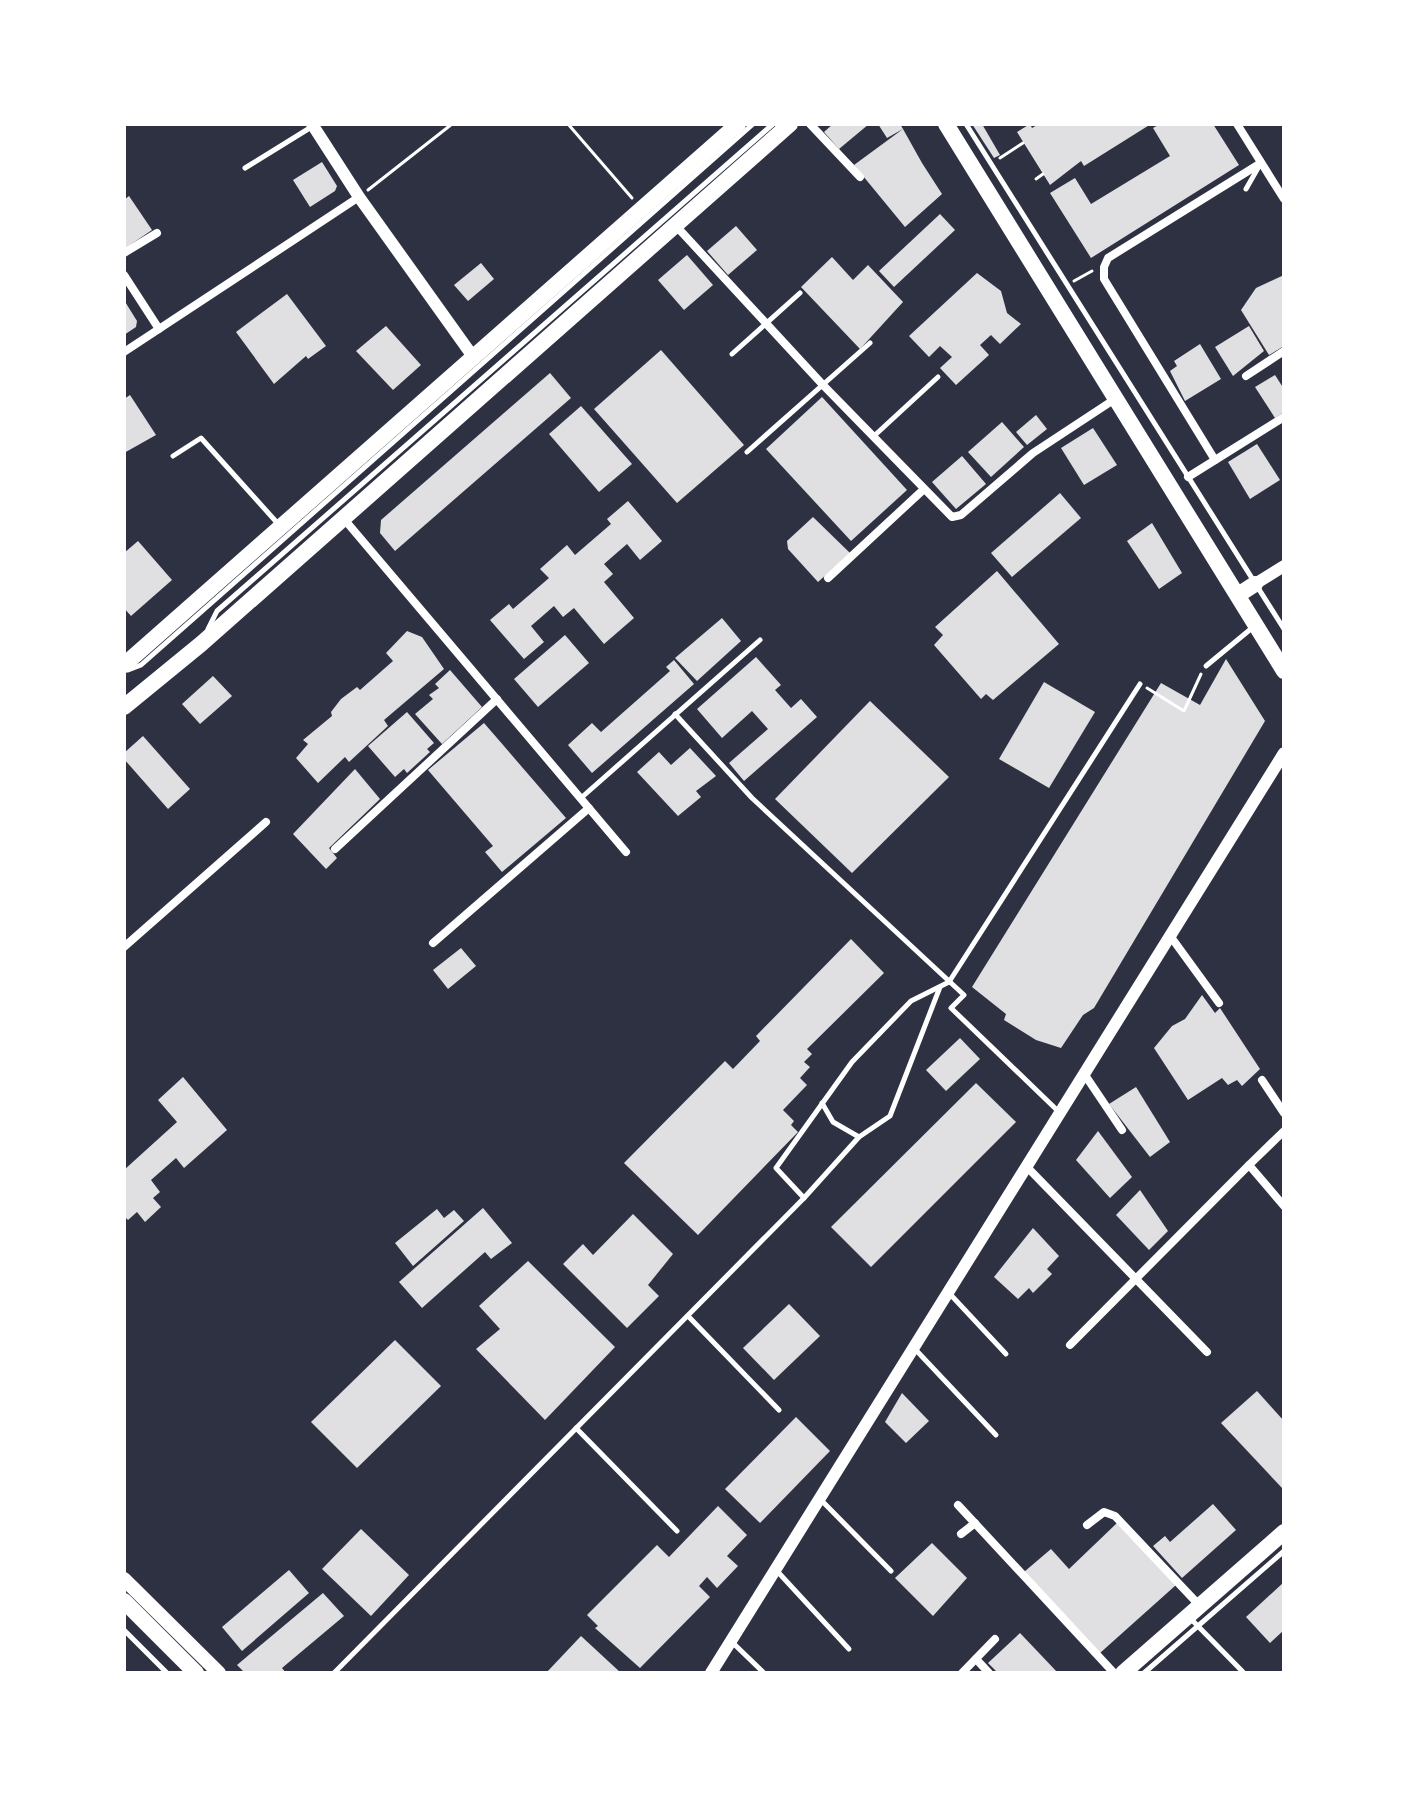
<svg xmlns="http://www.w3.org/2000/svg" width="1408" height="1797" viewBox="0 0 1408 1797" font-family="'Public Sans',sans-serif">
  <style>
    .building { fill: #e0e0e3 }
    .lines { fill: none; stroke-linecap: round; stroke-linejoin: round }
    .path { stroke: #fff; stroke-width: 3 }
    .service { stroke: #fff; stroke-width: 5 }
    .minor { stroke: #fff; stroke-width: 8 }
    .tertiary { stroke: #fff; stroke-width: 12 }
    .secondary { stroke: #fff; stroke-width: 14 }
    .primary { stroke: #fff; stroke-width: 16 }
  </style>
  <rect width="100%" height="100%" fill="#2d3142"/>
  <g class="building">
    <path d="M833,124H869L839,149L824,132Z"/>
    <path d="M878,124H900L903,129L922,163L942,194L905,227L854,165L903,129L887,138Z"/>
    <path d="M972,124H982L1000,155L994,158Z"/>
    <path d="M1030,124L1032,128L1039,124H1151L1084,166L1081,161L1050,185L1017,132Z"/>
    <path d="M1160,124H1213L1239,165L1091,258L1050,193L1075,178L1091,204L1170,156L1153,128Z"/>
    <path d="M322,162L337,186L335,191L310,207L293,180Z"/>
    <path d="M129,196L152,230L124,249V200Z"/>
    <path d="M940,214L955,230L894,287L879,271Z"/>
    <path d="M736,226L757,250L728,275L707,251Z"/>
    <path d="M687,255L713,285L684,310L658,280Z"/>
    <path d="M832,257L853,280L868,265L903,302L860,349L801,287Z"/>
    <path d="M481,263L494,279L468,301L454,285Z"/>
    <path d="M977,273L1001,291L1007,313L1021,324L1000,344L991,335L980,345L989,355L956,385L940,368L952,357L940,346L929,357L909,336Z"/>
    <path d="M1284,275V346L1269,355L1241,310L1256,288Z"/>
    <path d="M287,294L326,346L308,359L306,356L274,384L236,332Z"/>
    <path d="M124,300L137,321L136,327L124,335Z"/>
    <path d="M386,326L421,365L393,390L356,351Z"/>
    <path d="M1249,326L1264,351L1233,376L1215,347Z"/>
    <path d="M1200,344L1221,379L1185,401L1170,371L1177,366L1174,361Z"/>
    <path d="M661,350L744,445L677,503L594,409Z"/>
    <path d="M550,373L571,398L395,551L380,533L381,520Z"/>
    <path d="M1275,375L1284,389V412L1275,418L1255,387Z"/>
    <path d="M130,395L156,435L124,453V399Z"/>
    <path d="M822,397L907,490L851,541L766,449Z"/>
    <path d="M581,406L632,464L599,492L549,434Z"/>
    <path d="M1036,415L1047,429L1027,445L1016,432Z"/>
    <path d="M1002,422L1024,447L991,477L968,452Z"/>
    <path d="M1093,428L1117,465L1084,485L1061,448Z"/>
    <path d="M1257,444L1280,480L1250,499L1228,462Z"/>
    <path d="M962,456L986,484L956,509L932,482Z"/>
    <path d="M1060,493L1081,518L1012,577L991,553Z"/>
    <path d="M628,501L662,541L640,560L627,544L604,564L613,574L604,582L634,618L604,644L574,608L563,617L554,606L531,626L544,642L524,659L490,620L509,604L513,609L549,578L540,569L567,545L575,555L611,524L607,519Z"/>
    <path d="M813,517L850,553L818,582L788,549L787,541Z"/>
    <path d="M1152,523L1182,573L1159,589L1127,541Z"/>
    <path d="M138,541L172,580L131,616L124,608V553Z"/>
    <path d="M997,571L1059,644L993,700L986,694L981,699L934,645L943,635L935,627Z"/>
    <path d="M722,618L741,641L697,681L675,658Z"/>
    <path d="M407,631L422,637L444,669L384,720L388,726L349,762L345,757L318,783L296,758L308,744L303,740L332,716L331,712L341,699L357,687L360,690L393,661L386,653Z"/>
    <path d="M565,635L589,663L538,707L514,679Z"/>
    <path d="M756,657L781,685L775,690L791,708L801,699L817,717L744,781L729,763L768,729L752,711L722,738L697,709Z"/>
    <path d="M1226,659L1265,721L1094,1008L1083,1015L1061,1048L1036,1040L1004,1020L1006,1014L972,987L1161,683L1200,705Z"/>
    <path d="M674,660L694,684L592,773L568,745L592,723L601,732L670,671L666,667Z"/>
    <path d="M450,670L482,707L442,744L415,714L433,699L429,695L439,688L435,684Z"/>
    <path d="M213,676L232,696L200,724L182,704Z"/>
    <path d="M1044,682L1095,712L1049,788L999,759Z"/>
    <path d="M870,701L949,777L852,873L775,799Z"/>
    <path d="M407,712L434,743L427,749L430,752L407,773L404,769L395,777L368,746Z"/>
    <path d="M484,723L566,818L502,872L485,852L493,846L428,770Z"/>
    <path d="M143,736L190,789L168,809L124,759V753Z"/>
    <path d="M690,748L716,776L696,791L701,797L678,816L637,772L659,752L671,765Z"/>
    <path d="M355,769L380,799L329,848L337,858L326,869L293,834Z"/>
    <path d="M851,939L884,973L807,1049L812,1054L804,1062L810,1067L800,1078L807,1085L783,1110L794,1121L791,1125L798,1132L698,1235L624,1163L725,1061L733,1069L760,1041L756,1036Z"/>
    <path d="M461,948L476,966L448,989L433,970Z"/>
    <path d="M1202,995L1215,1013L1220,1008L1260,1069L1242,1086L1237,1080L1228,1085L1222,1078L1188,1100L1154,1048L1172,1026L1185,1019Z"/>
    <path d="M960,1038L980,1059L946,1091L926,1070Z"/>
    <path d="M183,1077L227,1130L184,1168L176,1158L151,1180L160,1192L153,1198L161,1207L145,1222L137,1212L128,1220L124,1216V1170L177,1122L158,1100Z"/>
    <path d="M976,1083L1016,1122L871,1267L831,1227Z"/>
    <path d="M1136,1087L1170,1142L1150,1157L1109,1104Z"/>
    <path d="M1098,1131L1132,1177L1110,1198L1076,1160Z"/>
    <path d="M1140,1190L1168,1231L1149,1250L1116,1215Z"/>
    <path d="M483,1208L512,1243L491,1259L485,1252L422,1308L399,1282Z"/>
    <path d="M437,1209L444,1218L454,1210L464,1221L413,1266L395,1243Z"/>
    <path d="M633,1214L673,1254L648,1285L659,1296L627,1328L563,1264L583,1244L593,1255Z"/>
    <path d="M1033,1228L1059,1256L1047,1269L1052,1274L1033,1293L1029,1288L1018,1299L994,1277Z"/>
    <path d="M528,1261L615,1347L545,1420L476,1349L500,1329L479,1306Z"/>
    <path d="M789,1304L820,1336L774,1380L743,1348Z"/>
    <path d="M395,1340L441,1386L357,1468L311,1422Z"/>
    <path d="M1257,1391L1284,1421L1282,1488L1221,1423Z"/>
    <path d="M902,1393L929,1421L906,1443L885,1422Z"/>
    <path d="M796,1417L830,1451L760,1523L725,1489Z"/>
    <path d="M1213,1504L1236,1530L1182,1578L1153,1546L1165,1536L1170,1542Z"/>
    <path d="M718,1506L747,1535L727,1556L738,1566L717,1588L707,1577L699,1586L710,1597L640,1668L595,1628L598,1626L587,1615L657,1545L669,1557Z"/>
    <path d="M1117,1523L1176,1585L1100,1653L1024,1572L1051,1549L1069,1569Z"/>
    <path d="M361,1529L409,1575L371,1616L322,1569Z"/>
    <path d="M932,1543L967,1578L933,1616L895,1578Z"/>
    <path d="M289,1570L309,1593L242,1651L222,1627Z"/>
    <path d="M1284,1582V1630L1270,1643L1246,1617Z"/>
    <path d="M323,1593L344,1616L282,1668L286,1673H245L237,1665Z"/>
    <path d="M1020,1633L1058,1673H998L988,1663Z"/>
    <path d="M581,1636L621,1673H546Z"/>
  </g>
  <g class="lines">
    <g class="path">
      <path d="M568,124L632,198"/>
      <path d="M1000,158L1023,143"/>
      <path d="M1036,179L1043,174"/>
      <path d="M368,190L452,124"/>
      <path d="M1074,281L1092,271"/>
      <path d="M1147,688L1184,711L1201,674"/>
    </g>
    <g class="service">
      <path d="M966,124L1284,629"/>
      <path d="M245,168L313,126"/>
      <path d="M1246,189L1258,168"/>
      <path d="M732,354L800,293"/>
      <path d="M874,436L938,377"/>
      <path d="M747,452L870,343"/>
      <path d="M173,456L201,438L280,526"/>
      <path d="M208,629L217,611L773,124"/>
      <path d="M1206,666L1252,628"/>
      <path d="M128,670L141,665L753,124"/>
      <path d="M675,714L752,798L964,995L951,1008L1059,1112"/>
      <path d="M581,798L760,640"/>
      <path d="M822,1103L833,1122L859,1137L890,1116L940,987"/>
      <path d="M804,1198L859,1137"/>
      <path d="M949,1293L1006,1354"/>
      <path d="M688,1316L779,1410"/>
      <path d="M914,1348L996,1435"/>
      <path d="M576,1428L677,1531"/>
      <path d="M822,1501L891,1571"/>
      <path d="M777,1571L849,1649"/>
      <path d="M1189,1617L1243,1672"/>
      <path d="M124,1630L167,1673"/>
      <path d="M733,1643L764,1673"/>
      <path d="M334,1673L804,1198L776,1168L852,1062L911,1001L949,982L1140,684"/>
      <path d="M1144,1673L1284,1551"/>
    </g>
    <g class="minor">
      <path d="M810,124L860,177"/>
      <path d="M1237,124L1284,199"/>
      <path d="M677,227L823,385L952,517L961,515L1033,453L1115,399"/>
      <path d="M124,253L157,233"/>
      <path d="M124,275L159,329"/>
      <path d="M124,352L359,197"/>
      <path d="M1246,376L1284,351"/>
      <path d="M1215,460L1104,279V267L1108,258L1261,163"/>
      <path d="M1188,477L1284,417"/>
      <path d="M344,519L626,852"/>
      <path d="M828,578L923,490"/>
      <path d="M335,849L497,699"/>
      <path d="M1171,937L1219,1003"/>
      <path d="M433,943L589,808"/>
      <path d="M124,947L266,822"/>
      <path d="M1085,1075L1122,1130"/>
      <path d="M1262,1080L1284,1113"/>
      <path d="M1249,1165L1284,1131"/>
      <path d="M1027,1167L1207,1352"/>
      <path d="M1070,1345L1249,1165L1284,1206"/>
      <path d="M958,1505L1114,1673"/>
      <path d="M1087,1525L1104,1512L1115,1516L1200,1606"/>
      <path d="M961,1534L975,1523"/>
      <path d="M976,1659L989,1673"/>
      <path d="M962,1673L995,1639"/>
    </g>
    <g class="tertiary">
      <path d="M312,124L359,197L474,358"/>
      <path d="M1255,584L1284,566"/>
      <path d="M711,1673L1284,753"/>
    </g>
    <path class="secondary" d="M124,1579L219,1673"/>
    <g class="primary">
      <path d="M946,124L1284,671"/>
      <path d="M1238,595L1255,584"/>
      <path d="M124,665L738,124"/>
      <path d="M124,707L201,644L790,124"/>
      <path d="M124,1601L196,1673"/>
      <path d="M1123,1673L1284,1532"/>
    </g>
  </g>
  <rect width="1408" height="1797" fill="none" stroke="#ffffff" stroke-width="252"/>
</svg>
